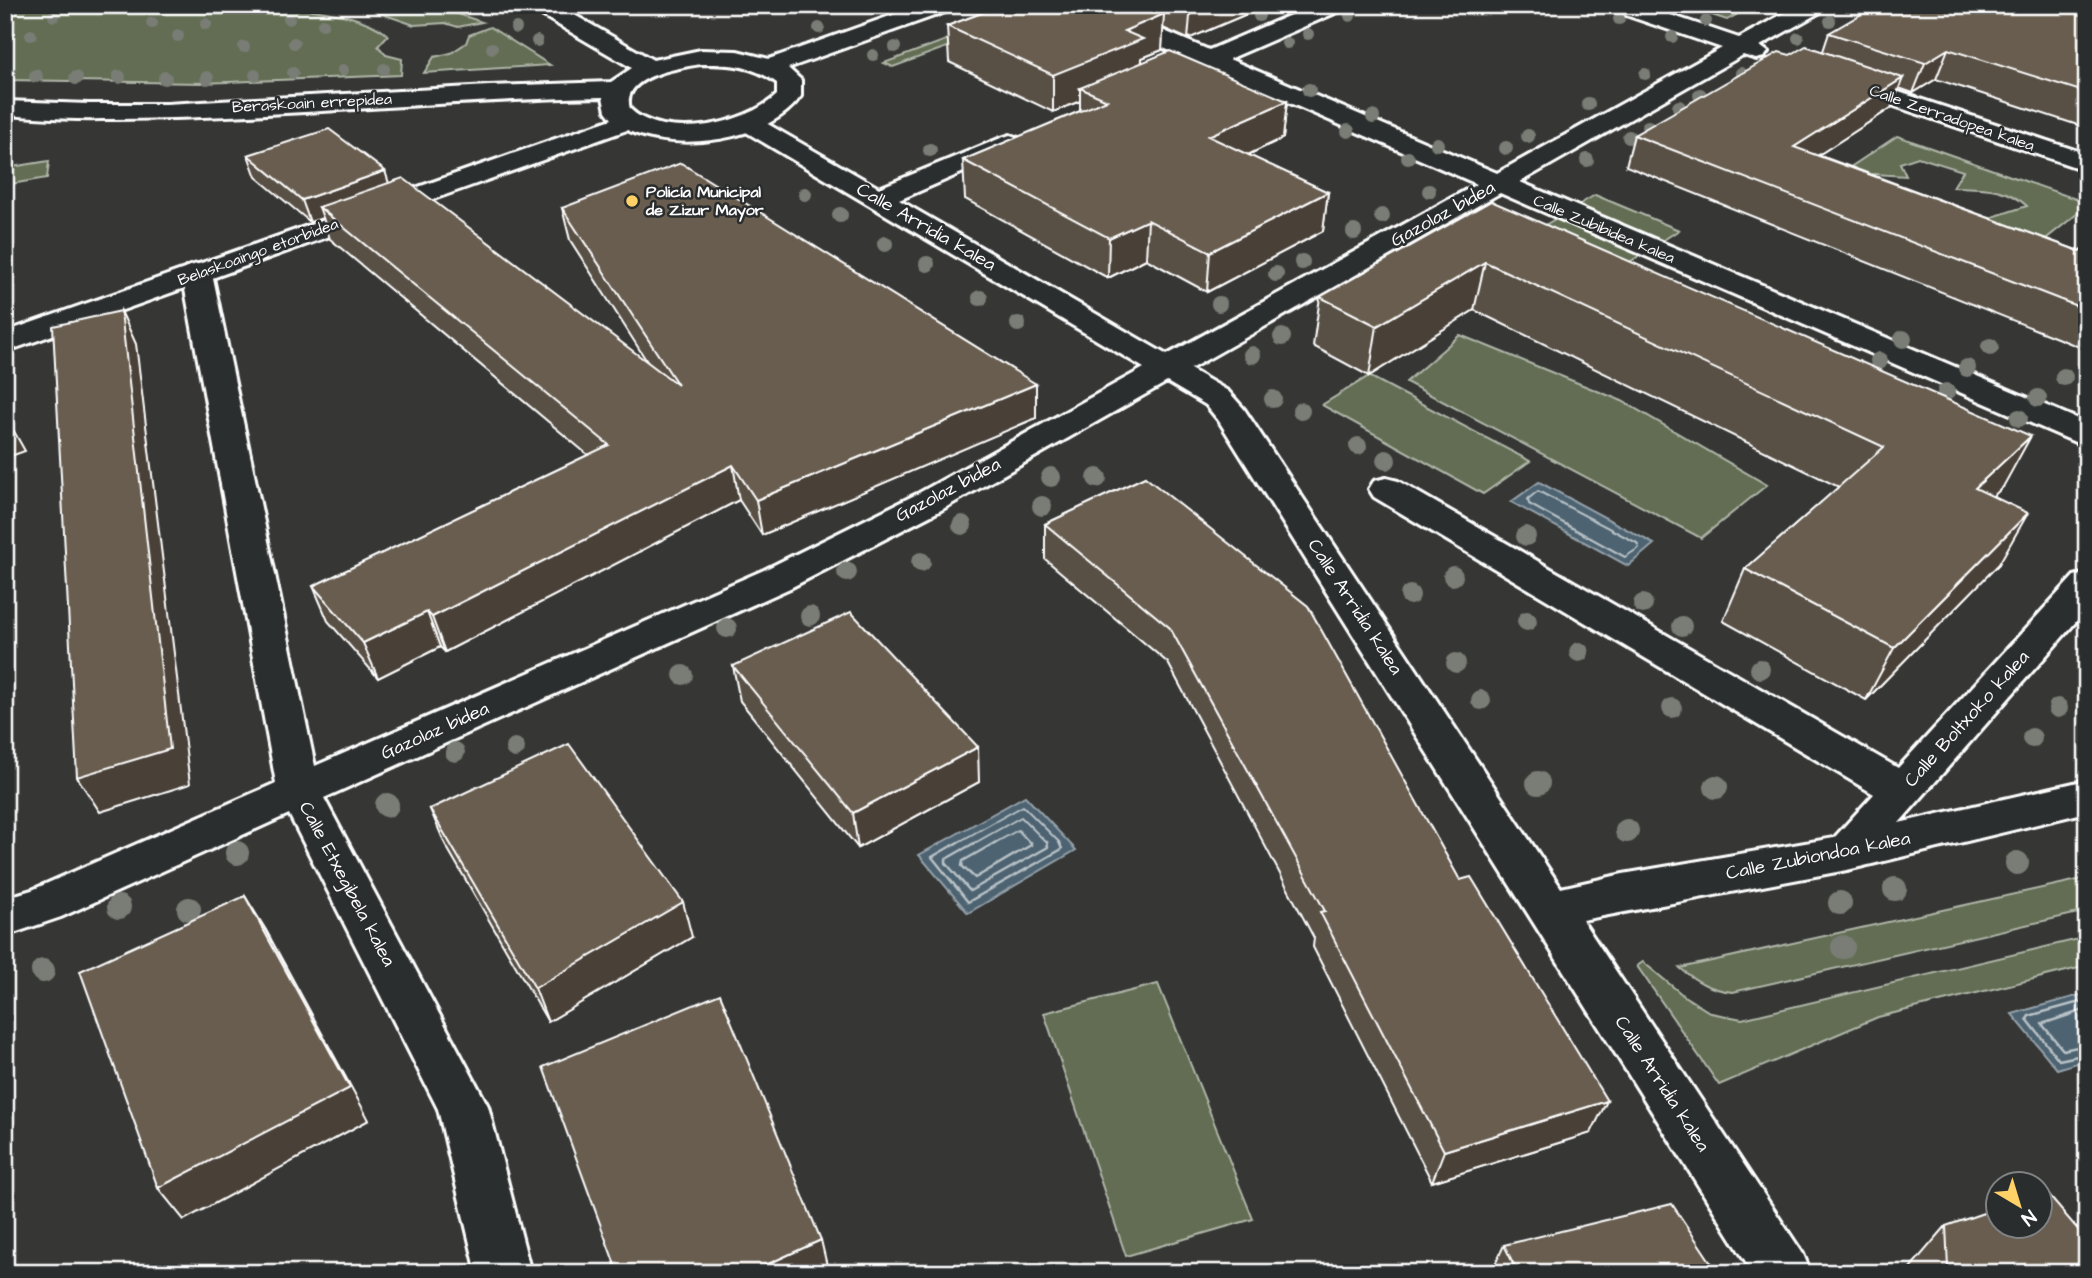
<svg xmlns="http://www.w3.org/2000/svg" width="2092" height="1278" viewBox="0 0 2092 1278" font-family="'Architects Daughter',sans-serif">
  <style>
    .green { fill: #626d53; stroke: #b0b6a9; stroke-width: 2 }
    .water { fill: #4d6371; stroke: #94a1aa; stroke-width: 2 }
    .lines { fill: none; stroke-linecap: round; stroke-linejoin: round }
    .shore-far1 { stroke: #b8c1c6; stroke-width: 2 }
    .shore { stroke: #b8c1c6; stroke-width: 2.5 }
    .street-casing { stroke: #fff; stroke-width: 6 }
    .secondary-casing { stroke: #fff; stroke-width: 6 }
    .street { fill: #2a2d2e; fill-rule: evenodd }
    .secondary { fill: #2a2d2e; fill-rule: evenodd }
    .tree { fill: #797d75 }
    .wall { fill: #595044; stroke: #fff; stroke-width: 2 }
    .shaded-wall { fill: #494137; stroke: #fff; stroke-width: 2 }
    .building { fill: #685d4f; stroke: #fff; stroke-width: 2 }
    .poi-dot { fill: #ffd166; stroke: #2a2d2e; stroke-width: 2.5 }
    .labels { text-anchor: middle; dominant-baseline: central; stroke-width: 5; stroke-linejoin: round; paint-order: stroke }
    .far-street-label { font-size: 16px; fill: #fff; stroke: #2a2d2e }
    .far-poi-label { font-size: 16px; font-weight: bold; fill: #fff; stroke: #2a2d2e; text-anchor: start }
    .street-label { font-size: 19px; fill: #fff; stroke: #2a2d2e }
  </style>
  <rect width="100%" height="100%" fill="#363735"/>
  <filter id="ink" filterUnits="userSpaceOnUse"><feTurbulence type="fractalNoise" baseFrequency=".0143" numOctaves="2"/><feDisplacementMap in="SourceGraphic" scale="14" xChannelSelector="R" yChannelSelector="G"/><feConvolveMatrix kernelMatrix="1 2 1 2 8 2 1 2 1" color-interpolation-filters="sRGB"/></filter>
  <g filter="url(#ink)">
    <g class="green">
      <path d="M5,5L304,9C334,13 364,16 388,35L378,46L386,55L402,59L401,75L203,83L5,80Z"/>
      <path d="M1681,5H1754L1727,20Z"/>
      <path d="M371,10L452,12L482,22L458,27L445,23L414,25Z"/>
      <path d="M1016,14L1025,18L893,67L884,63Z"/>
      <path d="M490,27L550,65L424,73L434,57L451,53L466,43L469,35Z"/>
      <path d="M1897,136L2087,203V206L2033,249L2004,238L1989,218L2027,206C2006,186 1981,188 1953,187L1963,171L1918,157L1900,163L1906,176L1874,174L1867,185L1837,176Z"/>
      <path d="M49,161L47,178L5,185V168Z"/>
      <path d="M1595,195L1679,230L1625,265L1540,228Z"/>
      <path d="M1460,335L1622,401L1767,485L1701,538L1406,382Z"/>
      <path d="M1369,376L1530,461L1483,494L1322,405Z"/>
      <path d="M2087,878V911L1733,992C1711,990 1697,982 1680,968Z"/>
      <path d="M2087,937V966L1878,1017L1719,1085L1637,966L1643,962L1684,996L1711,1013L1742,1019Z"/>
      <path d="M1158,984L1253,1219L1126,1256L1044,1013Z"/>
    </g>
    <g class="water">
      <path d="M1539,482L1654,544L1628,566L1511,502Z"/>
      <path d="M1025,796L1076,850L968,913L919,855Z"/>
      <path d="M2087,993V1060L2057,1069L2012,1014Z"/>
    </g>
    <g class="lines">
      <g class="shore-far1">
        <path d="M1538,491L1637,543L1639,548L1625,557L1529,504L1528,499Z"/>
        <path d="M955,844L1023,806L1061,844"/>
        <path d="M973,844L1021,817L1048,844"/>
        <path d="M993,844L1018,830L1031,844"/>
      </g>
      <g class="shore">
        <path d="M958,842L932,857L968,902L1062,849L1059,842"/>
        <path d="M976,842L946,859V863L970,891L1048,847L1047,842"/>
        <path d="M996,842L963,861L962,866L975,878L1031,845V842"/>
        <path d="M2087,1000L2029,1016L2027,1019L2059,1060L2087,1054"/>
        <path d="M2087,1009L2042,1024L2063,1050L2087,1045"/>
      </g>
      <g class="street-casing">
        <g id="street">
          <path d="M1072,5H1103L1209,50L1314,5H1345L1342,10L1229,59L1497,173L1722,48L1611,10L1608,5H1641L1739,38L1799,5H1827L1824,10L1760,46L1768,52L1764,57L1756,59L1743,55L1520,182L2087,423V445L2075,442L1500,193L1190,369L1228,391L1244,409L1561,888L1623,874L1834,838L1874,794L1374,497L1369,489L1374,481L1386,478L1398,481L1898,768L2074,576L2087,573V609L1899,823L2087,780V812L1847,870L1582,920L1803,1254L1811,1273H1753L1219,421L1206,405L1167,382L941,510L790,588L324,798L488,1106L531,1273H477L438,1109L289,814L61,917L5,936V898L32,890L276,783L182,273L187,267L197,264L207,267L212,273L315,766L764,570L917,494L1144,368L741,129L737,124L741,119L750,116L759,119L879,188L1001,138L1010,135L1019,138L1023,143L1019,148L899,200L1167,355L1477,184L1209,68L1197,71L1189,69L1185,64L1189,59L1075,10Z"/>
          <path d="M1847,75L2087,154V171L1838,87L1835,82L1838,77Z"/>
        </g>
      </g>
      <g class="secondary-casing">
        <path id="secondary" d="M530,5H557L653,60L701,50L737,51L769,59L921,5H954L951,10L788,68L801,80V96C769,142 676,153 627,130L5,352V332L612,119L606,111L603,97C436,100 269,119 101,119C69,120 37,117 5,115V101L89,104H166L489,86L611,82L632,68L533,10ZM701,64C729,64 753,65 777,83V95C745,125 664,142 630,109C620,76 678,68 701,64Z"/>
      </g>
      <use href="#street" class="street"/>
      <use href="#secondary" class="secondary"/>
    </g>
    <g class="tree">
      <circle cx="54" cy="16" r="6"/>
      <circle cx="1259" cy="16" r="6"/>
      <circle cx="1350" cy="16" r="6"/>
      <circle cx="289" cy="19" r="6"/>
      <circle cx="1619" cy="19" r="6"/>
      <circle cx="1706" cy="21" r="6"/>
      <circle cx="1830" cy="21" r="6"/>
      <circle cx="152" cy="23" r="6"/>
      <circle cx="206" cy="24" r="6"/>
      <circle cx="323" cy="24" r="6"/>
      <circle cx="516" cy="28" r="6"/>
      <circle cx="819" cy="28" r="6"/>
      <circle cx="1308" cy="34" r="6"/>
      <circle cx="31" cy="35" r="6"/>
      <circle cx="178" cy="36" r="6"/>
      <circle cx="1672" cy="37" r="6"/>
      <circle cx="1798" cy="38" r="6"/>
      <circle cx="537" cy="41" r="6"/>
      <circle cx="294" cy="43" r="6"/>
      <circle cx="1287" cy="43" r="6"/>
      <circle cx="244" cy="47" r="6"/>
      <circle cx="895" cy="47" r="6"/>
      <circle cx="492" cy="48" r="6"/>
      <circle cx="873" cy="55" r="6"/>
      <circle cx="384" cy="69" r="6"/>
      <circle cx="343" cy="70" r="6"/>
      <circle cx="293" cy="73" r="6"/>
      <circle cx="1741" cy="73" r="6"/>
      <circle cx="1645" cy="74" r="6"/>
      <circle cx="255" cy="75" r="6"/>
      <circle cx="36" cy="76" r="7"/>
      <circle cx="119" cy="77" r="7"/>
      <circle cx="76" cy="78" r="7"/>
      <circle cx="165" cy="78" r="7"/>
      <circle cx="207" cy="78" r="7"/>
      <circle cx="1309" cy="90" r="7"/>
      <circle cx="1700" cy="95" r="7"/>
      <circle cx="1588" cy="104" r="7"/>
      <circle cx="1679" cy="107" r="7"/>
      <circle cx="1373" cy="117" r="7"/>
      <circle cx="1648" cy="127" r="7"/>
      <circle cx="1348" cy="131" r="7"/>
      <circle cx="1528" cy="136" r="7"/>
      <circle cx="1629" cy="137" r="7"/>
      <circle cx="1437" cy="144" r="7"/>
      <circle cx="1506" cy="148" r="7"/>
      <circle cx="930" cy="150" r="7"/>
      <circle cx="1408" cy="158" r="7"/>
      <circle cx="1587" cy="160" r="7"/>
      <circle cx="1429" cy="191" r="7"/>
      <circle cx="805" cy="194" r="7"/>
      <circle cx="840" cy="215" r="8"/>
      <circle cx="1382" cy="216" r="8"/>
      <circle cx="1354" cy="232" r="8"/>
      <circle cx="885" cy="244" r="8"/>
      <circle cx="1302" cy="262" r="8"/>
      <circle cx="927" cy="264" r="8"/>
      <circle cx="1276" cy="274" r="8"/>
      <circle cx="980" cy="298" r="8"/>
      <circle cx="1219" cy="304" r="8"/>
      <circle cx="1018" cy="324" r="8"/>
      <circle cx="1282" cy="337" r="9"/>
      <circle cx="1903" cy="339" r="9"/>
      <circle cx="1990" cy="347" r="9"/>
      <circle cx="1252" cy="355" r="9"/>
      <circle cx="1879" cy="361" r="9"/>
      <circle cx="1967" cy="368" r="9"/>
      <circle cx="2064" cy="377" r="9"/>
      <circle cx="1946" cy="392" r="9"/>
      <circle cx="2038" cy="398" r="9"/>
      <circle cx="1273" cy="399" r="9"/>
      <circle cx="1301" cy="411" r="9"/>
      <circle cx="2019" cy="418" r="9"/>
      <circle cx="1358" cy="446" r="9"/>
      <circle cx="1386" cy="460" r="10"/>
      <circle cx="1051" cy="477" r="10"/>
      <circle cx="1097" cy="478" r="10"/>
      <circle cx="1042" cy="506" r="10"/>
      <circle cx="962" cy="525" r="10"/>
      <circle cx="1526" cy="536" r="10"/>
      <circle cx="921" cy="562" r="10"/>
      <circle cx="847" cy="572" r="10"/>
      <circle cx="1453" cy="576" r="10"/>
      <circle cx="1410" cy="595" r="10"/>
      <circle cx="1643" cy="604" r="10"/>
      <circle cx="810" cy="616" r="10"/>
      <circle cx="1527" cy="621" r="10"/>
      <circle cx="1682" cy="626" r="10"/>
      <circle cx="727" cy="628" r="10"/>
      <circle cx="1579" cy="652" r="10"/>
      <circle cx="1456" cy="663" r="10"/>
      <circle cx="1760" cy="669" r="10"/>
      <circle cx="683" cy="675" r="10"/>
      <circle cx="1481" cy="700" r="10"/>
      <circle cx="1672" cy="708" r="10"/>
      <circle cx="2058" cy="708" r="10"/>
      <circle cx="2032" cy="738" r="10"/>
      <circle cx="515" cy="748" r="10"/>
      <circle cx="455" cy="752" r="10"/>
      <circle cx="1538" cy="783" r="12"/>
      <circle cx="1716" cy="787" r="12"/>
      <circle cx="387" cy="805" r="12"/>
      <circle cx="1627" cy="831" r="12"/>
      <circle cx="237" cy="853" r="12"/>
      <circle cx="2017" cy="863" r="12"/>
      <circle cx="1895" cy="889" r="12"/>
      <circle cx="1840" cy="903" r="12"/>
      <circle cx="119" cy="907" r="12"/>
      <circle cx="189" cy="909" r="12"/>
      <circle cx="1843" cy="947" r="12"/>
      <circle cx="43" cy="971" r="12"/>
    </g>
    <g class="wall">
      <path d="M1003,5H1268L1188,39L1163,28L1162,50L1142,58V62L1287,101L1283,138L1248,155L1328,192L1323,231L1207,292L1146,259L1108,278L965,199L963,160L1080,111V101L1053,112L949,62L947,26Z"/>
      <path d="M2087,8V128L1936,79L1913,93L1899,88L1891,108L1818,155L2079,251L2087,245V350L1626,166L1634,135L1790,55L1823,51L1829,33Z"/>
      <path d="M248,155L385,171L388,183L648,363L570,240L562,208L1036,384V418L762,535L739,500L445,652L440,647L378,678L328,621L313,586L588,455L330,239L323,218L310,222L256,177Z"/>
      <path d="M1491,201L2003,487L1993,496L1999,564L1866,700L1723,621L1745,569L1839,487L1474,310L1369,376L1313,346L1320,297Z"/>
      <path d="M1145,477L1591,1133L1432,1182L1313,947L1314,938L1168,663L1045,559V524Z"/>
      <path d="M733,666L979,782L858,848L740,701Z"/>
      <path d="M430,809L692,937L548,1022L445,844Z"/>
      <path d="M1946,1226L2087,1273H1909V1269Z"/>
      <path d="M1504,1245L1718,1273H1491Z"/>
    </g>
    <g class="shaded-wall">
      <path d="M1191,5H1268L1188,39Z"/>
      <path d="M1164,14L1162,50L1142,58L1141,75L1080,88V101L1053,112V75L1124,31Z"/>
      <path d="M1948,49L1936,79L1913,93L1925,63Z"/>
      <path d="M1903,78L1891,108L1783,178L1794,147Z"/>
      <path d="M1287,101L1283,138L1206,175L1208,136Z"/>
      <path d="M385,171L392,193L319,207L323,218L310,222L302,200Z"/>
      <path d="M1328,192L1323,231L1207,292L1210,252Z"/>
      <path d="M1148,220L1146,259L1108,278L1109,238Z"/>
      <path d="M1485,262L1474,310L1369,376L1377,326Z"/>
      <path d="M121,311L136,344L190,784L100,812L77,777Z"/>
      <path d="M1036,384V418L762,535L756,500Z"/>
      <path d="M11,426L25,451L5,458V428Z"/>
      <path d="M2031,436L2003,487L1948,539L1975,488Z"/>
      <path d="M733,465L739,500L445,652L432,617Z"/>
      <path d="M2028,513L1999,564L1866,700L1894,648Z"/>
      <path d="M427,612L440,647L378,678L363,643Z"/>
      <path d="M978,747L979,782L858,848L853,813Z"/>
      <path d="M245,896L266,930L369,1120L184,1220L158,1188Z"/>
      <path d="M683,902L692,937L548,1022L535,988Z"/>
      <path d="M1607,1101L1591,1133L1432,1182L1444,1151Z"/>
      <path d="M821,1240L828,1270L822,1273H748Z"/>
    </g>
    <g class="building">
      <path d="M1003,5H1142L1164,14L1124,31L1143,39L1053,75L947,26Z"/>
      <path d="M1877,5H2079L2087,8V93L1948,49L1925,63L1829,33Z"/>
      <path d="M1806,46L1903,78L1794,147L2079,251L2087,245V310L1634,135L1779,52L1790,55Z"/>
      <path d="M1170,51L1287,101L1208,136L1328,192L1210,252L1148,220L1109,238L963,160L1107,100L1080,88Z"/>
      <path d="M329,129L385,171L302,200L248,155Z"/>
      <path d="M681,163L1036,384L756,500L733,465L432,617L427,612L363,643L313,586L609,445L319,207L403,178L678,385L562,208Z"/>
      <path d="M1491,201L2031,436L1975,488L2028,513L1894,648L1745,569L1884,447L1485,262L1377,326L1320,297Z"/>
      <path d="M121,311L170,749L77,777L53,326Z"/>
      <path d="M5,419L11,426L5,428Z"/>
      <path d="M1145,477L1308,606L1460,880L1471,877L1607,1101L1444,1151L1320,912L1325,911L1170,628L1045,524Z"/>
      <path d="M851,612L978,747L853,813L733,666Z"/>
      <path d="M569,744L683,902L535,988L430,809Z"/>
      <path d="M245,896L350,1088L158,1188L80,971Z"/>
      <path d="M720,994L821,1240L748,1273H618L543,1067Z"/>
      <path d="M2045,1191L2087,1240V1273H1952L1948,1268L1946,1226L1998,1208V1226H2040V1193Z"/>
      <path d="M1672,1204L1718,1273H1518L1504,1245Z"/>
    </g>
  </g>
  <circle class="poi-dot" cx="632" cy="201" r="7"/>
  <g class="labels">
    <g class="far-street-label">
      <text transform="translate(312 103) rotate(-3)">Beraskoain errepidea</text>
      <text transform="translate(1952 118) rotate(19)">Calle Zerradopea kalea</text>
      <text transform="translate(1604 229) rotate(23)">Calle Zubibidea kalea</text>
      <text transform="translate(258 252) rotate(-20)">Belaskoaingo etorbidea</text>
    </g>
    <g class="far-poi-label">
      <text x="646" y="192">Policía Municipal<tspan x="646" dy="18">de Zizur Mayor</tspan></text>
    </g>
    <g class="street-label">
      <text transform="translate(1443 214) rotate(-29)">Gazolaz bidea</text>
      <text transform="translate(926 227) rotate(30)">Calle Arridia kalea</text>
      <text transform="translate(948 490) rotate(-28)">Gazolaz bidea</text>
      <text transform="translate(1355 607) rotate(57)">Calle Arridia kalea</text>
      <text transform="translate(1967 719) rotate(-48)">Calle Boltxoko kalea</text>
      <text transform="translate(435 731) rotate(-24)">Gazolaz bidea</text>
      <text transform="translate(1818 856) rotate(-11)">Calle Zubiondoa kalea</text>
      <text transform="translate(347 884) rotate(62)">Calle Etxegibela kalea</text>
      <text transform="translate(1662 1084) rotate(57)">Calle Arridia kalea</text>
    </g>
  </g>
  <rect width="2092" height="1278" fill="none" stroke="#2a2d2e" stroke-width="28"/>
  <rect x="14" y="14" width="2064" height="1250" fill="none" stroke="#fff" stroke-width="2.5" filter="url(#ink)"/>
  <g transform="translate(2019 1205) rotate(142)"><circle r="33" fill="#2a2d2e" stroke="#7f8182" stroke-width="2"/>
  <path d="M0-5L12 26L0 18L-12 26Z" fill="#ffd166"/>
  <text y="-10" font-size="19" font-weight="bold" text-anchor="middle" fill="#ffffff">N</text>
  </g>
</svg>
